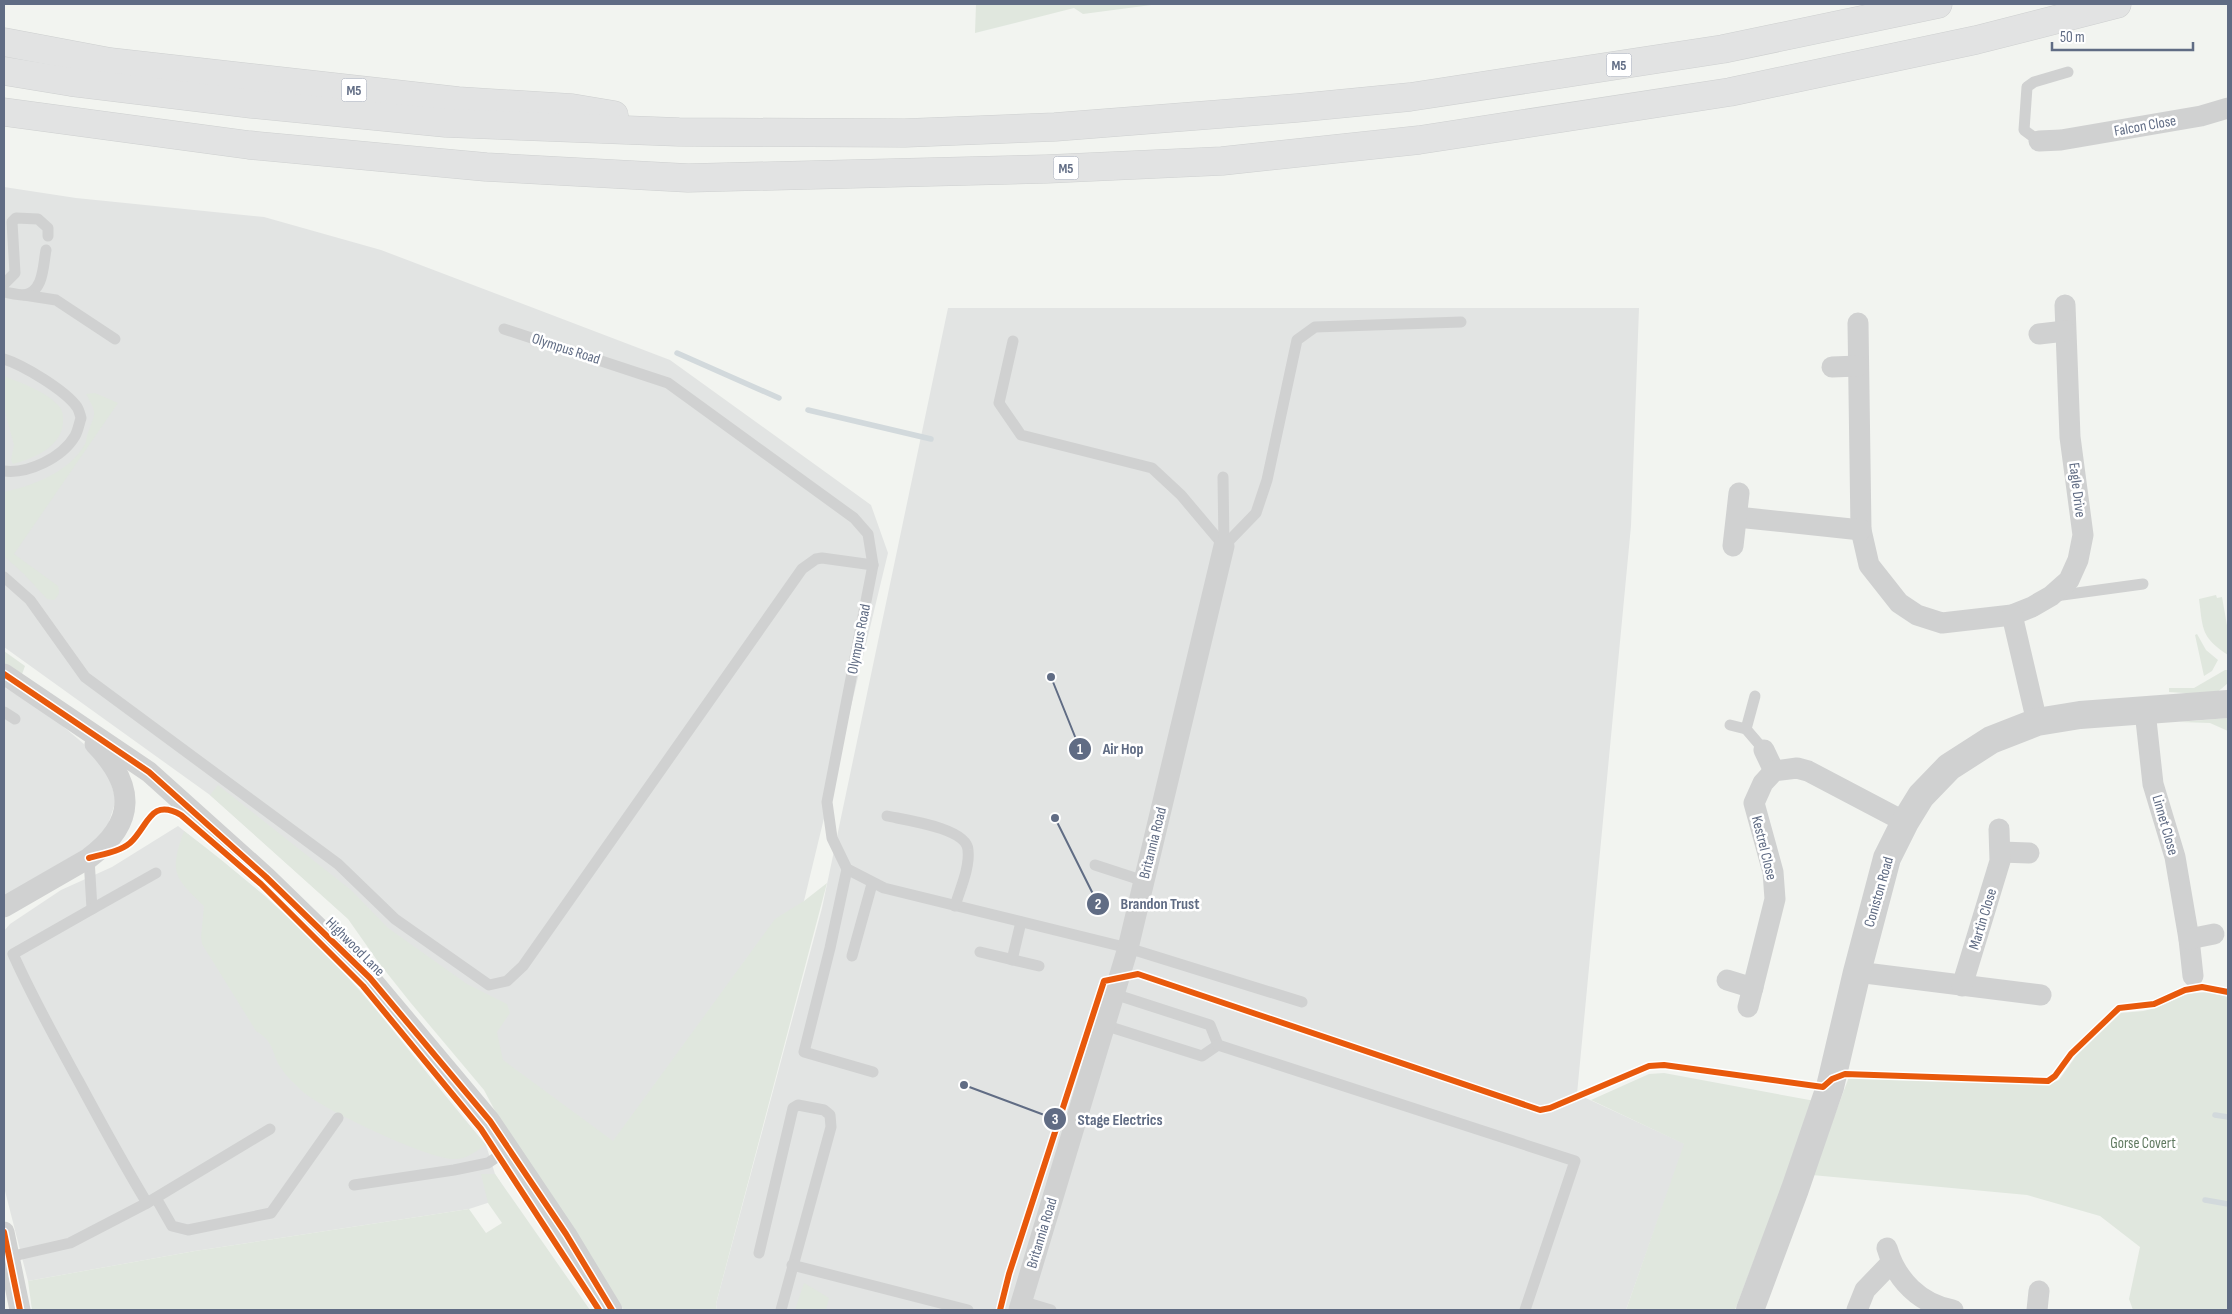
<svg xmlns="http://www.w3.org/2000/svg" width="2232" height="1314" viewBox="0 0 2232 1314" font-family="'Sofia Sans Condensed',sans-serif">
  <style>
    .built { fill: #e2e4e3 }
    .green { fill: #e0e7de }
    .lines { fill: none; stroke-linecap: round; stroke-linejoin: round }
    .stream { stroke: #d2d9dc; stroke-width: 5.5 }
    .motorway-casing { stroke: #ced0d0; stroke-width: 29 }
    .service { stroke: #d0d1d1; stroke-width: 11 }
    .minor { stroke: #d0d1d1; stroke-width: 21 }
    .tertiary { stroke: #d0d1d1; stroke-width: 28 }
    .motorway { stroke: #e2e3e3; stroke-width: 28 }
    .cycleway-casing { stroke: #fff; stroke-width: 9 }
    .cycleway { stroke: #e8590c; stroke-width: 6 }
    .labels { text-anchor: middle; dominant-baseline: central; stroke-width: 5; stroke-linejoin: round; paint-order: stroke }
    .shield { fill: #fff; stroke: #9098a9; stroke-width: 1 }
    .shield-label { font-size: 14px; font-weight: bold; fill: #606c84 }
    .street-label { font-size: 15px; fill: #606c84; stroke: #fff }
    .park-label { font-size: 15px; fill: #607a60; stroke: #fff }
    .leader { fill: none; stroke: #606c84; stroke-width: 2 }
    .callout-dot { fill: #606c84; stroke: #fff; stroke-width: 2 }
    .mark-label { font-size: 15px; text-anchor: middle; font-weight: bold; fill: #fff }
    .callout-label { font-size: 16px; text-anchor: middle; font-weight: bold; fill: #606c84; stroke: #fff; stroke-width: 5; stroke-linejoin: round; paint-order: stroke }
  </style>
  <rect width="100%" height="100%" fill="#f2f4f0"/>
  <g class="built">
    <path d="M4,187L76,198L264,217L381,250L670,360L871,505L888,553L804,901L593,1199L427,989L210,795L4,647Z"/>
    <path d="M948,308H1639L1631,526L1577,1094L1685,1144L1626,1310H717L716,1304L822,908Z"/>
    <path d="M4,687L52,717L104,761L116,800L108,825L91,845L4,896Z"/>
    <path d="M178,826L265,896L360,992L486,1145L495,1174L509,1196L469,1209L195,1251L28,1281L4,1187V931L10,924L61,890L112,867Z"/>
  </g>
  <g class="green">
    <path d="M976,4H1159L1083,14L1074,8L975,33Z"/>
    <path d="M4,376C21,383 45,391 58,405C62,410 63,413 63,419C64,446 35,458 13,464L11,460L14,445L4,408Z"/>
    <path d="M95,393L118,403L14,554L58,586C60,593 59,595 54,600L47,599L24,574L4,556V492C32,486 70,472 85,444C87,441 86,436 88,433C95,412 98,415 86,394Z"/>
    <path d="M2216,595L2217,598L2222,597L2228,631V655C2201,637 2203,630 2199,599Z"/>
    <path d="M2197,634L2206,650L2218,660L2212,671L2204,676L2195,635Z"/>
    <path d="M4,651L25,666L21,677L4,666Z"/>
    <path d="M2225,670H2228V683L2214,695L2169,692V688H2194Z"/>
    <path d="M2228,718V731L2210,723L2179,722Z"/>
    <path d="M218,785L351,890L388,928L467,984L507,1004L510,1013L497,1032L503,1060L613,1141L775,919L804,901L827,883L716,1304L717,1310H624L503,1126L484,1090L410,1002L379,963L348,919L210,795Z"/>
    <path d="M184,831C248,879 308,932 361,992C404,1042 443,1095 486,1145C476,1151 467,1159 455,1159C431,1161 320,1108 302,1091C295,1084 286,1076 281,1068C271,1053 275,1042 256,1031L202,944L201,937L204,906C174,877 169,873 184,831Z"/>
    <path d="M2207,992L2228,997V1310H2133L2129,1299L2140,1247L2100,1216L2027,1195L1812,1175L1849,1077L2048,1085L2059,1080L2076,1056L2121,1013L2143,1011L2156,1008L2187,994Z"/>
    <path d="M1664,1073L1815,1101L1735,1310H1626L1684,1144L1591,1100L1649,1074Z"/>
    <path d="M481,1174H495L590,1310H32L28,1281L195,1251L469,1209L486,1233L502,1223L488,1203Z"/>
    <path d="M804,1283L829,1298L826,1310H795Z"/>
  </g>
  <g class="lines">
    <g class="stream">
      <path d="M677,353L779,398"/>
      <path d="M808,410L931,439"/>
      <path d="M2215,1115L2228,1117"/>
      <path d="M2205,1200L2228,1204"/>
    </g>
    <g class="motorway-casing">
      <g id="motorway">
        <path d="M4,42L110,62L458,101L572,108L614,115"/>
        <path d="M4,71L71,82L252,104L446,123L679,132L905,133L1055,127L1297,108L1410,97L1723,49L1938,4"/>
        <path d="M4,112L249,145L486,167L688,178L1047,169L1222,161L1419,140L1730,92L1976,40L2117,4"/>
      </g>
    </g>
    <g class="service">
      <path d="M2039,141L2024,130L2027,87L2034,82L2068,72"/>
      <path d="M4,284L15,273L12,222L16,218L38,219L48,228V236"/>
      <path d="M4,292C10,293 18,295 24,295C44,292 43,265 46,250"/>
      <path d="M24,295L56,300L115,339"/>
      <path d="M504,329L668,383L854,518L868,534L873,565L827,802L832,838L847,869L884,888L1128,948L1302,1002"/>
      <path d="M1013,341L999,403L1021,435L1152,468L1181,495L1224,546"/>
      <path d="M4,359C23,365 65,390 77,407C79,410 80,414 81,418C79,424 78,431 75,436C62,458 28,474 4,471"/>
      <path d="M1223,477L1224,546"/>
      <path d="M1224,546L1256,513L1267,480L1297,340L1315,327L1461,322"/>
      <path d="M4,577L30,600L85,677L338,864L395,919L489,985L507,981L523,966L802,569L816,559L822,558L873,565"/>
      <path d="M2055,596L2143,584"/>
      <path d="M4,712L15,719"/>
      <path d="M1730,725L1746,729L1764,750"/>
      <path d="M1746,729L1755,696"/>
      <path d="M887,816C905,820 967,828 968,850C970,868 960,889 955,906"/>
      <path d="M89,858L92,909L13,954C32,997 55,1038 78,1080C100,1121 123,1163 147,1203"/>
      <path d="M1095,865L1144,881"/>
      <path d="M847,869L830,948L804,1052L873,1072"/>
      <path d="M92,909L156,873"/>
      <path d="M980,952L1039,966"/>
      <path d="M852,956L872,884"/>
      <path d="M1012,960L1021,922"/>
      <path d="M1104,1025L1202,1056L1218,1045L1210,1025L1114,994"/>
      <path d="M1218,1045L1575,1161L1525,1310"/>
      <path d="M354,1185L454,1170L488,1163L500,1155L505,1145"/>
      <path d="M156,1198L172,1226L188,1230L271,1213L338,1118"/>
      <path d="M759,1253L793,1108L798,1105L824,1110L830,1115L831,1127L781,1310"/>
      <path d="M9,1257L70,1243L147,1203L270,1129"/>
      <path d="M792,1265L968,1310"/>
      <path d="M1021,1301L1051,1310"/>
    </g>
    <g class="minor">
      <path d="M2039,141L2061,140L2201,116L2228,108"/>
      <path d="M1858,323L1861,530L1869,565L1899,603L1917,615L1942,623L2012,615L2032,607L2051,596L2069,580L2078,560L2083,535L2070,437L2065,305"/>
      <path d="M2039,334L2065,331"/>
      <path d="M1832,367L1858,366"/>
      <path d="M1737,517L1861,530"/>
      <path d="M1733,546L1739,493"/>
      <path d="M2012,615L2037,722"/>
      <path d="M4,674L149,772L266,877L370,978L490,1121L566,1234L612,1310"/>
      <path d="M2145,711L2153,784L2175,857L2189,939L2193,976"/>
      <path d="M1764,750L1774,771"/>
      <path d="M2001,852L2029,853"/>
      <path d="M4,907L89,858C137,822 135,785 95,744"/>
      <path d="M2189,939L2214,934"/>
      <path d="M1857,972L2041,995"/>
      <path d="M1727,980L1753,988"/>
      <path d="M1962,986L2000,861L1999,829"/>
      <path d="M1748,1007L1775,899L1773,872L1754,803L1763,783L1774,771L1797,768L1808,771L1905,822"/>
      <path d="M4,1232L20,1310"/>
      <path d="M1887,1248C1896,1280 1920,1304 1953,1310"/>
      <path d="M1019,1310L1128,948L1224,546"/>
      <path d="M1857,1310L1865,1290L1891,1263"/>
      <path d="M2037,1310L2039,1291"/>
    </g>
    <path class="tertiary" d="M1750,1310L1795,1189L1830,1087L1857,972L1887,858L1905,822L1921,796L1949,767L1991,740L2037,722L2080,715L2228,704"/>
    <use href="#motorway" class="motorway"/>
    <g class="cycleway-casing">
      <g id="cycleway">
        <path d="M4,674L149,772L266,877L370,978L490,1121L566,1234L612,1310"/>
        <path d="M89,858C103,854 119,852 130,843C148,827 150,797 181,815L261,884L363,986L481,1129L599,1310"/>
        <path d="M4,1232L20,1310"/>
        <path d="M1000,1310L1009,1274L1104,981L1138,974L1540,1110L1550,1108L1649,1066L1664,1065L1823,1087L1832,1079L1845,1074L2048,1081L2055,1076L2071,1054L2119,1008L2154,1004L2185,990L2202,987L2228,992"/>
      </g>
    </g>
    <use href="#cycleway" class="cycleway"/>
  </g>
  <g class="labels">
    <g class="shield">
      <rect x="1606.5" y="53.5" width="25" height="23" rx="4"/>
      <rect x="341.5" y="78.5" width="25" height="23" rx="4"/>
      <rect x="1053.5" y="156.5" width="25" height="23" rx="4"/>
    </g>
    <g class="shield-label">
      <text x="1619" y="65">M5</text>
      <text x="354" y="90">M5</text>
      <text x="1066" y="168">M5</text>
    </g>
    <g class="street-label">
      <text transform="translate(2145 126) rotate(-10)">Falcon Close</text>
      <text transform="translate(566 349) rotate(18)">Olympus Road</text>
      <text transform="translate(2077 490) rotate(83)">Eagle Drive</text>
      <text transform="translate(859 639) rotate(-79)">Olympus Road</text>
      <text transform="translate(2165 825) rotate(74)">Linnet Close</text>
      <text transform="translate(1153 843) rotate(-76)">Britannia Road</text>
      <text transform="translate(1764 848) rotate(76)">Kestrel Close</text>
      <text transform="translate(1879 892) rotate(-74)">Coniston Road</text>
      <text transform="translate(1983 919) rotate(-73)">Martin Close</text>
      <text transform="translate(355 947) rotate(45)">Highwood Lane</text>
      <text transform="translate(1042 1233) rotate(-73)">Britannia Road</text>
    </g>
    <g class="park-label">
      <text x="2143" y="1143">Gorse Covert</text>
    </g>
  </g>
  <path class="leader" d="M1051 677L1080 749M1055 818L1098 904M964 1085L1055 1119"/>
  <g class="callout-dot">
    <circle cx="1051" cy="677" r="5"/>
    <circle cx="1055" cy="818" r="5"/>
    <circle cx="964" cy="1085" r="5"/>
    <circle cx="1080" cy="749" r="12"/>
    <circle cx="1098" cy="904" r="12"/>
    <circle cx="1055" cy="1119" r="12"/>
  </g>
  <g class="mark-label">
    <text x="1080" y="754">1</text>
    <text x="1098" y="909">2</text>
    <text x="1055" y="1124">3</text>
  </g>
  <g class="callout-label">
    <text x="1123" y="754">Air Hop</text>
    <text x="1160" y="909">Brandon Trust</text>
    <text x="1120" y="1125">Stage Electrics</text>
  </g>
  <rect width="2232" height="1314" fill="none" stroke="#606c84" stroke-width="10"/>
  <path d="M2052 42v8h141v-8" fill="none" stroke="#606c84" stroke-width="2.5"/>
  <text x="2060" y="42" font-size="15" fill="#606c84" stroke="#ffffff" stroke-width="4" paint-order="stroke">50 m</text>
</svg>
